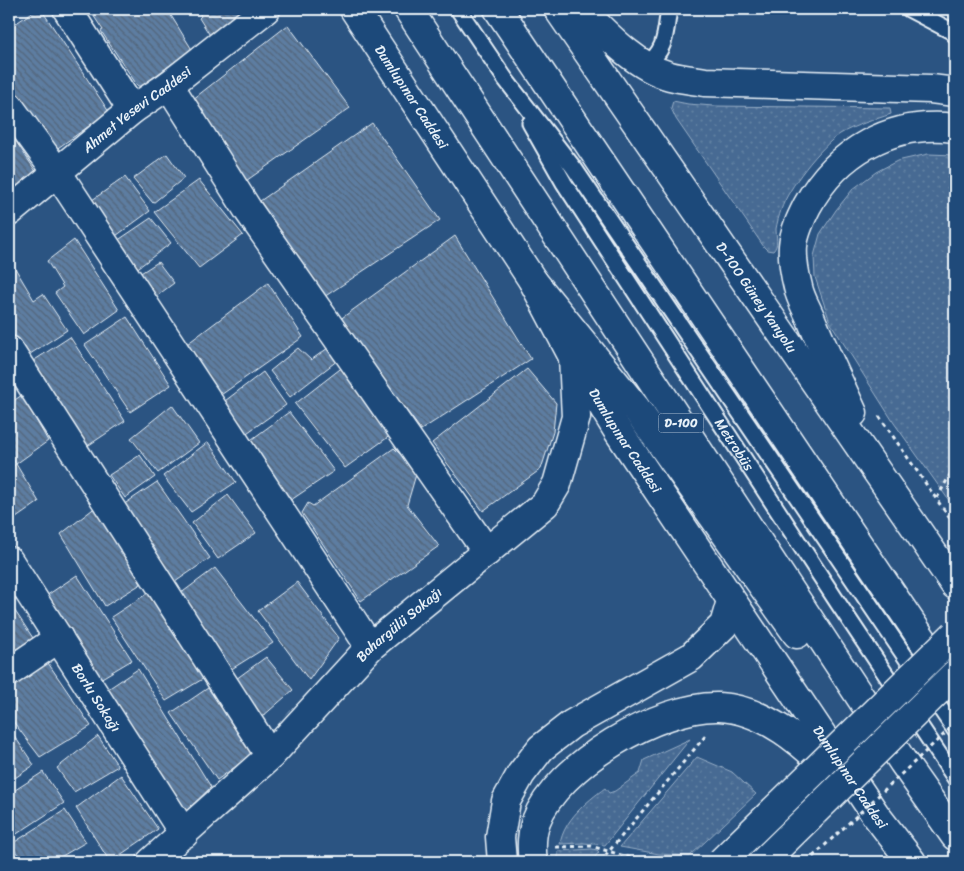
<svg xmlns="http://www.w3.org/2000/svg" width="964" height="871" viewBox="0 0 964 871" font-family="Sriracha,sans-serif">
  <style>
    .green { fill: url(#green-dots); stroke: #98aec6 }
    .building { fill: url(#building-back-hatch); stroke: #e8f1f8 }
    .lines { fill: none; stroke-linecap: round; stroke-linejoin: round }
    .lane-casing { stroke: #e8f1f8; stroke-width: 19 }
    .street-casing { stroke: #e8f1f8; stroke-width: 31 }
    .secondary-casing { stroke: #e8f1f8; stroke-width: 31 }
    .primary-casing { stroke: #e8f1f8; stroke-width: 31 }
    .highway-casing { stroke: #e8f1f8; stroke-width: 31 }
    .path { stroke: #e8f1f8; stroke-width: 3; stroke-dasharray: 4 4; stroke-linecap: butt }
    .lane { stroke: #1f4a7a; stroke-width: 15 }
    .street { stroke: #1f4a7a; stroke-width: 28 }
    .secondary { stroke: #1f4a7a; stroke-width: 28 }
    .primary { stroke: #1f4a7a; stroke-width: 28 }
    .highway { stroke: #1f4a7a; stroke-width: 28 }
    .primary-bridge-casing { stroke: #e8f1f8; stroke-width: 31; stroke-linecap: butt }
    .path-bridge { stroke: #e8f1f8; stroke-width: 3; stroke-dasharray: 4 4; stroke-linecap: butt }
    .primary-bridge { stroke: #1f4a7a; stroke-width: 28 }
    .labels { text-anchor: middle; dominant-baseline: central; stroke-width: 5; stroke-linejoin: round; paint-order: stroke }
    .shield { fill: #1f4a7a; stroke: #acbfd2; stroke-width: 1 }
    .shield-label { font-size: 12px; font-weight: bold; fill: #e8f1f8 }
    .street-label { font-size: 14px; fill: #e8f1f8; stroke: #1f4a7a }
  </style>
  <defs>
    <pattern id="green-dots" width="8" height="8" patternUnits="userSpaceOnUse" patternTransform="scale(1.25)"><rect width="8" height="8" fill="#476b93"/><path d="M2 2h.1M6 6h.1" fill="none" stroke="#6281a3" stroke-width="1.8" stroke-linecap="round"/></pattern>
    <pattern id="building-back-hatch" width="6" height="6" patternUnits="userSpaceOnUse" patternTransform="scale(1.25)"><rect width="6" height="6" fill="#5d7da1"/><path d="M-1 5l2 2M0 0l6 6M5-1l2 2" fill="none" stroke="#53657a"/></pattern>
  </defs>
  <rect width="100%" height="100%" fill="#2b5482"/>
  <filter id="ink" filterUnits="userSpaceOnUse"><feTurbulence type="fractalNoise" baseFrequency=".02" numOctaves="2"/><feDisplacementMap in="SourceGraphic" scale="10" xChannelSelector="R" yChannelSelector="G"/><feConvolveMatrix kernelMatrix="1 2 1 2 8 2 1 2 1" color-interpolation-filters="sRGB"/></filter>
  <g filter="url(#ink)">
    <g class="green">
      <path d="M673,101L688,104L713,106L890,108L891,114C874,120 855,125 840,134C820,147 788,188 781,210C779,216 777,223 776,229C776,237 779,245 773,251L767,250L764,247L676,119L671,108Z"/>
      <path d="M928,154L955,155V509L894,423L830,322L815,277L814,256L820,234L836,210L853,189L876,172L897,161Z"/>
      <path d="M690,739L605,845L584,843L560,844C564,820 586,802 605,788L609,793L615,791L640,773L644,760Z"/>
      <path d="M697,757L732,772L756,794L690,856L659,854L620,847Z"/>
      <path d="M592,849L597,850L599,852L591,862H558V851Z"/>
    </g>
    <g class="building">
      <path d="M37,9H41L109,112L55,150L9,82V28Z"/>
      <path d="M89,9H167L191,48V50L140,87L137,85L101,31L103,30Z"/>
      <path d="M197,9H249L211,37L199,18L201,16Z"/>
      <path d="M288,25L350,108L243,183L188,103Z"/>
      <path d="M372,123L440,220L324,297L260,201Z"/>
      <path d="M13,137L37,173L9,195V139Z"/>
      <path d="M167,154L184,178L153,203L133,179Z"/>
      <path d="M125,177L150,211L109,241L85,205Z"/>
      <path d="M199,180L243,235L199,268L154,212Z"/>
      <path d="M151,218L171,243L131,273L111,245Z"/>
      <path d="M455,236L531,359L421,430L339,320Z"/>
      <path d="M74,240L119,310L84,335L55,293L63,287L47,261Z"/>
      <path d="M158,262L174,283L150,301L133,278Z"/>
      <path d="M12,263L34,300L43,294L67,330L27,356L9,329V265Z"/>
      <path d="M268,283L303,337L218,397L183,347Z"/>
      <path d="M127,317L171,385L130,412L85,345Z"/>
      <path d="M70,337L125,421L86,447L30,363Z"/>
      <path d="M298,348L311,360L328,348L338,360L290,397L270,371Z"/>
      <path d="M344,366L391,435L345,468L295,404Z"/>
      <path d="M527,369L556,403L553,432L541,469L483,511L432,443Z"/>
      <path d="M263,372L286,405L244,435L221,404Z"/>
      <path d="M9,374L18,387L9,393Z"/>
      <path d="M22,395L48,441L16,464L9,454V404Z"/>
      <path d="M172,405L199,443L158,473L131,438Z"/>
      <path d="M289,412L334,471L291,500L248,442Z"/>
      <path d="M208,442L236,482L191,512L163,476Z"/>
      <path d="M394,448L417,471L407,505L439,546L361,601L302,513L308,503L313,506Z"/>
      <path d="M140,455L155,477L125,498L109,475Z"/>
      <path d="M16,464L39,502L9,523V469Z"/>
      <path d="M157,482L210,558L175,582L123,505Z"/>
      <path d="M228,495L256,533L218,559L192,523Z"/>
      <path d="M97,506L141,584L105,606L61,534Z"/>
      <path d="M215,568L273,643L230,670L180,594Z"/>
      <path d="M77,575L132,660L95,682L40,600Z"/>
      <path d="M297,582L339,638L309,680L258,611Z"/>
      <path d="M151,591L206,677L166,701L111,617Z"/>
      <path d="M9,602L33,638L9,654Z"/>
      <path d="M266,657L293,690L262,717L236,679Z"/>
      <path d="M46,660L91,726L40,757L9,716V685Z"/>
      <path d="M138,669L211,787L181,816L102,693Z"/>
      <path d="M208,688L254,753L217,780L171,713Z"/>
      <path d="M9,728L34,765L9,782Z"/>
      <path d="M98,736L118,766L74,792L57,768Z"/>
      <path d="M43,772L64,803L9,839V794Z"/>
      <path d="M121,775L158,829L110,862L76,808Z"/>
      <path d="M65,810L86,842L52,862H24L10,845Z"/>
    </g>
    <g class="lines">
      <g class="lane-casing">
        <g id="lane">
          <path d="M458,9L506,80L574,168L955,730"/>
          <path d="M909,9L951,31L955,35"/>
          <path d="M646,65C667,49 665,33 669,9"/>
          <path id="s1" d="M530,123L564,183L838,603L955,778"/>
        </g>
      </g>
      <g class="street-casing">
        <g id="street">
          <path d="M67,9L132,110"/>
          <path d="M169,85L248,210L487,552"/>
          <path d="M9,106L57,172L370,647"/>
          <path d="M9,350L270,756"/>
          <path id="s2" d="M9,561L184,834"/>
          <path d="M9,672L59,638"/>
          <path id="s3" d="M151,862L270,756L370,647L545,504L557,484L576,417L573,357"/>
        </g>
      </g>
      <g class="secondary-casing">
        <g id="secondary">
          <path id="s4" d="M9,212L132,110L169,85L266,9"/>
        </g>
      </g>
      <g class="primary-casing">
        <g id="primary">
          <path id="s5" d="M354,9L533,281L573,357L616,428L875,814L912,862"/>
          <path id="s6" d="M558,9L955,585"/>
          <path d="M581,9C605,33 636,67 670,76C681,79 694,80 705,82L931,89L955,92"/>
          <path d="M853,413C839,382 824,351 811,319C807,309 800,298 798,287C795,275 792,259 793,246C794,232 801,218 807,206C837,151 892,120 955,128"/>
          <path d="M502,862L500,837L506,801L521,774L541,748L572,724L691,657L724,625L731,601"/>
          <path d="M533,862C531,848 531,835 536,821C557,765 660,705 719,707C765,709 804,744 835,775"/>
        </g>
      </g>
      <g class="highway-casing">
        <g id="highway">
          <path d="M408,9L903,762L955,836"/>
          <path d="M498,9L955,688"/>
          <path d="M533,281L635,407L797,634"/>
        </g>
      </g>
      <g class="path">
        <path d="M879,416L955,526"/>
        <path d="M937,498L955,466"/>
        <path d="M556,847L591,846L631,858L663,862"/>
        <path d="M600,862L707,734"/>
        <path d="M831,862L835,859L836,862"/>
      </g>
      <use href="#lane" class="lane"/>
      <use href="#street" class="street"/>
      <use href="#secondary" class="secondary"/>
      <use href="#primary" class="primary"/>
      <use href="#highway" class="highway"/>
      <g class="primary-bridge-casing">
        <g id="primary-bridge">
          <path d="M721,862L955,634"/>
          <path d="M763,862L955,674"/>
        </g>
      </g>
      <path class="path-bridge" d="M807,862L955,724"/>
      <use href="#primary-bridge" class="primary-bridge"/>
    </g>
  </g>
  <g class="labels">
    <rect class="shield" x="658.5" y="413.5" width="45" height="19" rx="4"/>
    <g class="shield-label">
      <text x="681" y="423">D-100</text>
    </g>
    <g class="street-label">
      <text stroke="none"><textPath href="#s5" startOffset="105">Dumlupınar Caddesi</textPath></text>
      <text stroke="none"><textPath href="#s4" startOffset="164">Ahmet Yesevi Caddesi</textPath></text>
      <text stroke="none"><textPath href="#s6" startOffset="350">D-100 Güney Yanyolu</textPath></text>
      <text stroke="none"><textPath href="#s5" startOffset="510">Dumlupınar Caddesi</textPath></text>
      <text stroke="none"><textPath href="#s1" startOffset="381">Metrobüs</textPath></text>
      <text stroke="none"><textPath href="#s3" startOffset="344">Bahargülü Sokağı</textPath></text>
      <text stroke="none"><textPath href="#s2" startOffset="162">Borlu Sokağı</textPath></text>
      <text stroke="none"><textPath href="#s5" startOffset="915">Dumlupınar Caddesi</textPath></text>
    </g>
  </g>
  <rect width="964" height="871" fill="none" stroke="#1f4a7a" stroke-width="30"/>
  <rect x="15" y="15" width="934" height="841" fill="none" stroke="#e8f1f8" stroke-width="2" filter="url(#ink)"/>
</svg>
